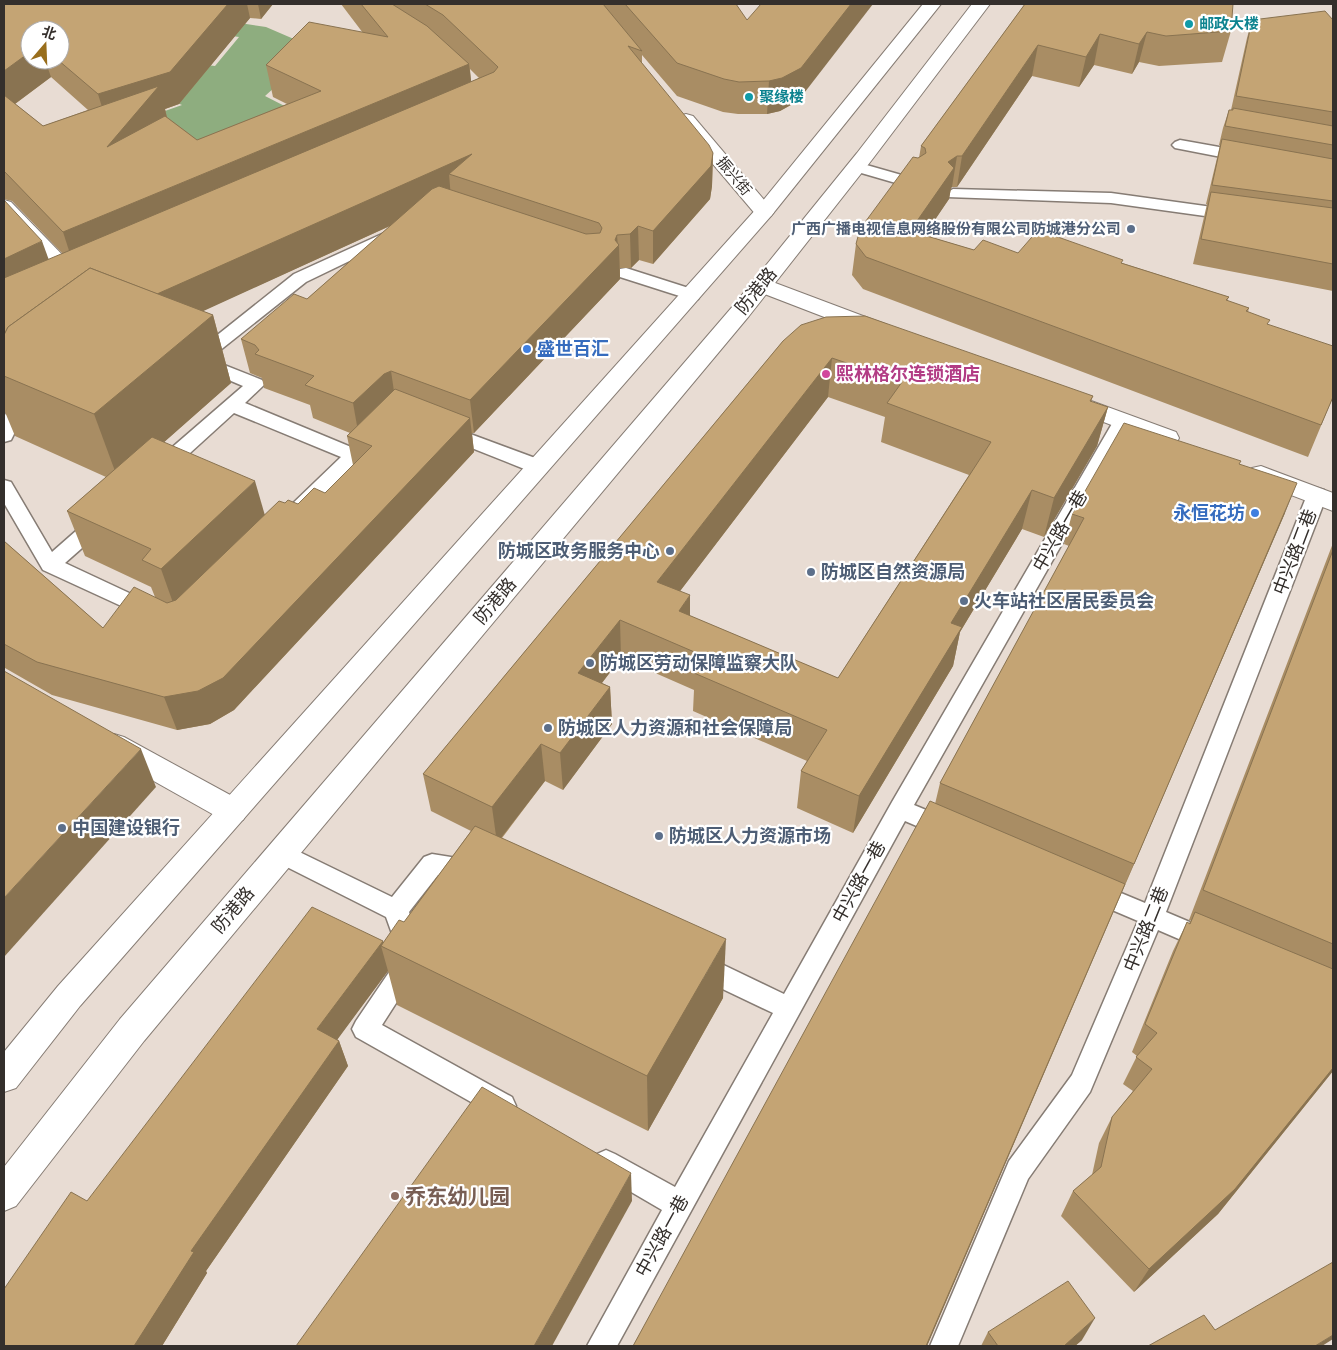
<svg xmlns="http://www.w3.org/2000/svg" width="1337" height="1350" viewBox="0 0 1337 1350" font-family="Figtree,'Noto Sans SC',sans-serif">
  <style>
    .forest { fill: #8ead7f }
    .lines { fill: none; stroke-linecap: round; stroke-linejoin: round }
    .lane-casing { stroke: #867c74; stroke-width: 3 }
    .street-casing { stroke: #867c74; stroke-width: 2 }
    .highway-casing { stroke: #867c74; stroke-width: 2 }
    .lane { fill: #fff; fill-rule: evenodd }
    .street { fill: #fff; fill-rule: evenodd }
    .highway { fill: #fff; fill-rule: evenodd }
    .wall { fill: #a98d64; fill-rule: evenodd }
    .shaded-wall { fill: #897351 }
    .building { fill: #c4a474; stroke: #897351; fill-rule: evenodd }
    .culture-dot { fill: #0f9aa8; stroke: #fff; stroke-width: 2 }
    .service-dot { fill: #5c6f8a; stroke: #fff; stroke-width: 2 }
    .shop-dot { fill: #3f7fe0; stroke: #fff; stroke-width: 2 }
    .hotel-dot { fill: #d1479c; stroke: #fff; stroke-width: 2 }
    .education-dot { fill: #8d6e63; stroke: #fff; stroke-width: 2 }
    .labels { text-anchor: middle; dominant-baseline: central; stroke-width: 4.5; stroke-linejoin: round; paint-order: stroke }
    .far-culture-label { font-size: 15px; font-weight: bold; fill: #0d838f; stroke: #fff; text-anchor: start }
    .far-street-label { font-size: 15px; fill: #342f2c; stroke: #fff }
    .far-service-label { font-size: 15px; font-weight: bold; fill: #4e5e75; stroke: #fff; text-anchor: end }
    .street-label { font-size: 18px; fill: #342f2c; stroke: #fff }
    .shop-label { font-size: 18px; font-weight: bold; fill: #366cbe; stroke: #fff; text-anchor: start }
    .hotel-label { font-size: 18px; font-weight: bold; fill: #b23c85; stroke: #fff; text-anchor: start }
    .service-label { font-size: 18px; font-weight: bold; fill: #4e5e75; stroke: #fff; text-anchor: start }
    .near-education-label { font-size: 21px; font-weight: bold; fill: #785e54; stroke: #fff; text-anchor: start }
  </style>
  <rect width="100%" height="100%" fill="#e8dcd3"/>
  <path class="forest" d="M214,19L266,27L317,49L265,96L310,119L223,164L145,118L182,105L153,93L180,62L215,66L239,37L205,32Z"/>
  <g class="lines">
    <g class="lane-casing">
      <g id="lane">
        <path d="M1180,140L1247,152L1255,157L1247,162L1175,148L1172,145L1175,142Z"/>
        <path d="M856,162L919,180L921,183L913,188L851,170L848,167Z"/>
        <path d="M953,189L1111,193L1234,210L1242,215L1234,220L1111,203L947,197L945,194Z"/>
        <path d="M393,229L401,234L399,237L306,282L209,359L262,380L265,384L245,403L351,447C360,438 365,430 378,434L380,438L378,442L304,516L297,518L290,516L287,511L290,506L341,457L234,413L168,473L161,474L154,473L152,468L154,463L243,386L191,364L188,360L191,356L294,274Z"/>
        <path d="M626,268L698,291L700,295L698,299L692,300L620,277L618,273L620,269Z"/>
        <path d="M22,392L28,394L31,398L13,436L11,440L4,442V417L16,394Z"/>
        <path d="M1122,416L1129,418L1131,422L914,805L955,822L958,829L955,836L947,839L905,821L617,1346H587L662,1210L597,1172L593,1163L597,1154L606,1150L615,1154L675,1187L773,1013L689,973L686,965L689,957L698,954L707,957L784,994L892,802L1113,422L1115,418Z"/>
        <path d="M446,425L546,462L548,467L546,472L539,473L532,472L439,435L437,431L439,427Z"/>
        <path d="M4,480L11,482L52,552L93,516L100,514L107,516L110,521L107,526L65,563L157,606L160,611L157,616L150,619L143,616L43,570L4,503Z"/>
        <path d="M1317,488L1324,490L1327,495L1166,912L1218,934L1221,941L1218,948L1209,952L1158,930L1090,1092L1028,1179L958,1346H930L1009,1161L1072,1075L1138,921L1084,898L1080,891L1084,884L1092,881L1145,903L1307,495L1310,490Z"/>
        <path d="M281,843L392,897L424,857L432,854L482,862L486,869L482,876L474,879L438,875L409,912L425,958L382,1025L512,1097L516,1106L512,1115L503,1118L494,1115L356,1037L352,1029L356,1021L400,956L386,917L273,860L269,853L273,846Z"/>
      </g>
    </g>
    <g class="street-casing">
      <g id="street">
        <path d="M686,114L693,116L771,208L774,212L771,216L764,218L757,216L679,124L676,120L679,116Z"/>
        <path d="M4,200L11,202L79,272L82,277L79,282L71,284L63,282L4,218Z"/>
        <path d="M762,278L887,325L890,330L887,335L879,337L871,335L754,290L751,285L754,280Z"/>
        <path d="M1072,394L1176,432L1179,438L1176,444L1167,446L1064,407L1060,402L1064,397Z"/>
        <path d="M1261,466L1333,493V511L1252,480L1249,474L1252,468Z"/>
        <path d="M114,734L124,737L243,802L248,811L243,820L233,823L223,820L104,753L100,745L104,737Z"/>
      </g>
    </g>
    <g class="highway-casing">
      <g id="highway">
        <path d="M923,4H941L771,216L80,1006L16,1088L4,1092V1052L58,986L757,208Z"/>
        <path d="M972,4H990L871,161L749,316L144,1041L16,1206L4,1211V1167L120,1019L733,306L857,153Z"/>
      </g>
    </g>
    <use href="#lane" class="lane"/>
    <use href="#street" class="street"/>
    <use href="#highway" class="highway"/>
  </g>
  <g class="wall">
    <path d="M4,4H273L261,19L250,18L179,104L165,109L167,117L197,140L287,104L273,97L266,65L363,33L341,4H736L798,101L780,111L767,114H738L723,112L677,96L642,55V64L713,153L712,186L710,199L653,264L639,260L631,268H620V279L474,433H472L474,452L234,710L210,724L177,730L52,695L5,668L4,669V541L103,628L155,597L151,587L85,556L67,511L106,477L15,436L5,412L4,414V200L49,260L63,254L12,201L4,199ZM30,30L60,60H30ZM470,69L479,78L471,82ZM51,77L88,110L43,126L15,104ZM390,226L307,299L241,339L250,373L262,378L264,388L310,405L313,418L350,433L347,436L353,465L325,493L298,504L285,503L265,515L164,442L231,383L213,315L202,311Z"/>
    <path d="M1025,4L1231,31L1222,62L1159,66L1139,62L1132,74L1094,65L1079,87L1032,76L957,187H952L951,188L949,199L924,235L974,250L1018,253L1122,263L1229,297L1227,301L1249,308L1248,312L1268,324L1333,397L1308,457L863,289L852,275L856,244L919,158L921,146Z"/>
    <path d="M1252,20H1333V291L1193,264L1204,217L1207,204H1206L1217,158L1220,145H1219L1223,128L1229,110H1231L1247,38Z"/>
    <path d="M783,341L1093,396L1091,402L1108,407L1097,446L1044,537L1022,529L960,632L953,666L853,833L797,808L801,771L807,761L693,711L694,690L621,658L602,683L610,687L612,724L563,790L545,781L502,838L723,998L648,1131L397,1005L388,971L337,1039L339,1041L348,1066L206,1271L207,1273L162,1346H4L87,1201L383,941V943L404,922L471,831L431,811L423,774ZM828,397L885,417L881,442L969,475L838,678L690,616L680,591Z"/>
    <path d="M1239,464L1285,513L927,1346H633L935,804L940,783L1069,546L1064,544L1072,514Z"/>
    <path d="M1333,543V1071L1218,1214L1134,1292L1061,1216L1073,1191L1092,1175L1099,1143L1112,1117L1133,1091L1123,1084L1137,1056L1132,1052L1173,951L1187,922L1189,923L1191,920H1189Z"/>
    <path d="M988,1332L1082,1340L1075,1346H981Z"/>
  </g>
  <g class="shaded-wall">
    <path d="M228,4H247L250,18L179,104L165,109L167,118L107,147L108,127L98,94Z"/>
    <path d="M258,4H273L261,19Z"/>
    <path d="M851,4H873L798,101L780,111L767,114L769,81Z"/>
    <path d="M1147,32L1139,62L1132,74L1139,44Z"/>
    <path d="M1100,34L1094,65L1079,87L1086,57Z"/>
    <path d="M1038,45L1032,76L957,187L962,156Z"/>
    <path d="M30,52V60H45L51,77L4,112V71Z"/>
    <path d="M469,64L473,96L74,266L63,232Z"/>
    <path d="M713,153L712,186L710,199L653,264V231Z"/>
    <path d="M472,154L449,174L451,198L151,335L140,301Z"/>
    <path d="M957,156L952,187L951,188L949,199L906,263L910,231L948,162Z"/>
    <path d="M638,226L639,260L631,268L630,234Z"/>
    <path d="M617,235L618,247L619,245L620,279L474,433L470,400L615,240Z"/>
    <path d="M42,241L54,274L4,299V259Z"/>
    <path d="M213,315L231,383L119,482L94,414Z"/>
    <path d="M832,358L828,397L658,620L657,582Z"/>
    <path d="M391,371L396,405L359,437L353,403L384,374Z"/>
    <path d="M1108,407L1097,446L1044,537L1054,498Z"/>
    <path d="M470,418L474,452L234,710L210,724L177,730L164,697Z"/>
    <path d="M255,481L268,526L177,614L161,569Z"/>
    <path d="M1297,483L1285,513L1122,891L1134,864Z"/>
    <path d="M1032,490L1022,529L960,632L953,666L853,833L859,796L951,623Z"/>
    <path d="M690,595V634L679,611Z"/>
    <path d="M620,620L621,658L581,710L578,673Z"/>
    <path d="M610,687L612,724L563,790L560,753Z"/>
    <path d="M541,744L545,781L497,843L492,807Z"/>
    <path d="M141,749L156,787L4,957V898Z"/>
    <path d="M1125,884L927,1346H926Z"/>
    <path d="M726,939L723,998L648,1131L647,1076Z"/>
    <path d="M383,941L385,948L381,946L388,971L326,1055L317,1029Z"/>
    <path d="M339,1041L348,1066L206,1271L207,1273L162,1346H134L191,1251Z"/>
    <path d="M1333,1068V1071L1218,1214L1134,1292L1149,1269Z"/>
    <path d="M631,1173L632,1201L552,1346H534Z"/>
    <path d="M1095,1318L1082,1340L1075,1346H1064Z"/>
    <path d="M1333,1335V1339L1322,1346H1315Z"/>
  </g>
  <g class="building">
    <path d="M4,4H228L170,72L98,94L58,60H60V30H30V52L4,71Z"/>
    <path d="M361,4H392L427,26L469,64L63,232L4,171V95L43,126L159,86L107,147L165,116L197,140L321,91L266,65L309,22L388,37Z"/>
    <path d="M425,4H603L642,51L628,46L709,145L713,153L711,166L653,231L638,226L630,234L617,235L615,240L619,245L470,400L391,371L384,374L353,403L305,385L314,376L255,354L259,350L255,345L241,339L294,294L307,299L432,189L439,186L586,234L600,233L602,228L599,223L449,174L472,154L157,294L90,268L8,327L4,335V278L494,72L498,67L443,15Z"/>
    <path d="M625,4H736L747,20L761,4H851L801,68L782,78L769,81L739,82L724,79L677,63Z"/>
    <path d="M1025,4H1233L1231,31L1166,36L1147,32L1139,44L1100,34L1086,57L1038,45L962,156H957L948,162L954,168L910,231L974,250L983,240L1018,253L1038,230L1123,260L1121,263L1229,297L1226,300L1249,308L1246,311L1270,320L1267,324L1333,346V397L1321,425L866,257L856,244L860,229L913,157L918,158L926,153L925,148L921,146Z"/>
    <path d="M1325,11L1333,20V112L1236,96L1252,20Z"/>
    <path d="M1233,108L1333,126V145L1225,126L1229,110H1233Z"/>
    <path d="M1222,139L1333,159V201L1212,185Z"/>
    <path d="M1211,192L1333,208V264L1201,239Z"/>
    <path d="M4,200L42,241L4,259Z"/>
    <path d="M90,268L213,315L94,414L4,376V335L8,327Z"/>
    <path d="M865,316L1093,396L1090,401L1108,407L1054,498L1032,490L951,623L962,627L859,796L801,771L827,730L694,673L706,657L620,620L578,673L610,687L560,753L541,744L492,807L423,774L783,341L801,325L826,317ZM832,358L902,382L887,403L991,442L838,678L679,611L690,595L657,582Z"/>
    <path d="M395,389L470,418L223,678L198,691L164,697L37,662L4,644V541L103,628L134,587L167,603L176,600L279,501L285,503L288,500L298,504L314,488L325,493L372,446L347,436Z"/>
    <path d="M1124,423L1241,461L1239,464L1297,483L1134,864L940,783L1084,518L1072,514Z"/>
    <path d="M152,437L255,481L161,569L142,560L151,549L67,511Z"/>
    <path d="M1333,550V944L1203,890Z"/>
    <path d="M4,671L141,749L4,898Z"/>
    <path d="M930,801L1125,884L926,1346H633Z"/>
    <path d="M475,826L726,939L647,1076L381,946L399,920L404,922Z"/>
    <path d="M312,907L383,941L317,1029L339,1041L191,1251L194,1252L134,1346H4V1289L71,1192L87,1201Z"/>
    <path d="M1195,912L1333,969V1068L1235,1189L1149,1269L1073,1191L1101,1167L1112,1117L1152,1069L1136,1057L1157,1033L1145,1024L1187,922L1190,924Z"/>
    <path d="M482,1087L631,1173L534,1346H296Z"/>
    <path d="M1333,1262V1335L1315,1346H1148L1204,1315L1215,1330Z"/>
    <path d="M1068,1281L1095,1318L1064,1346H998L988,1332Z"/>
  </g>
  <g class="culture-dot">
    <circle cx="1189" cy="24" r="5"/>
    <circle cx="749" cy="97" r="5"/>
  </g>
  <g class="service-dot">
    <circle cx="1131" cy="229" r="5"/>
    <circle cx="670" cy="551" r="5"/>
    <circle cx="811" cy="572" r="5"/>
    <circle cx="964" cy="601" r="5"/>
    <circle cx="590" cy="663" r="5"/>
    <circle cx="548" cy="728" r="5"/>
    <circle cx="62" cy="828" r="5"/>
    <circle cx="659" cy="836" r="5"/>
  </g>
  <g class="shop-dot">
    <circle cx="527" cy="349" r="5"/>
    <circle cx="1255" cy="513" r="5"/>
  </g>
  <circle class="hotel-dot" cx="826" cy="374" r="5"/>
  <circle class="education-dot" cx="395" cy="1196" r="5"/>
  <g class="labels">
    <g class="far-culture-label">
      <text x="1199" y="24">邮政大楼</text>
      <text x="759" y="97">聚缘楼</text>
    </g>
    <g class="far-street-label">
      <text transform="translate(734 176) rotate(50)">振兴街</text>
    </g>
    <g class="far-service-label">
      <text x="1121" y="229">广西广播电视信息网络股份有限公司防城港分公司</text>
    </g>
    <g class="street-label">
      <text transform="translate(756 291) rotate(-51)">防港路</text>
      <text transform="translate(1060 531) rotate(-60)">中兴路一巷</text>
      <text transform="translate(1295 552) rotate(-69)">中兴路二巷</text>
      <text transform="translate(495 601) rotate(-50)">防港路</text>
      <text transform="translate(859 882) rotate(-61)">中兴路一巷</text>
      <text transform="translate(233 910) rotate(-50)">防港路</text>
      <text transform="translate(1146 929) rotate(-68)">中兴路二巷</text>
      <text transform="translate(662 1236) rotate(-61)">中兴路一巷</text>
    </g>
    <g class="shop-label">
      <text x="537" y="349">盛世百汇</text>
      <text x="1245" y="513" text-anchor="end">永恒花坊</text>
    </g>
    <g class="hotel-label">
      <text x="836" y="374">熙林格尔连锁酒店</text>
    </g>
    <g class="service-label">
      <text x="660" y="551" text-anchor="end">防城区政务服务中心</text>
      <text x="821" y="572">防城区自然资源局</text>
      <text x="974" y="601">火车站社区居民委员会</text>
      <text x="600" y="663">防城区劳动保障监察大队</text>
      <text x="558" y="728">防城区人力资源和社会保障局</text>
      <text x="72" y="828">中国建设银行</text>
      <text x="669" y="836">防城区人力资源市场</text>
    </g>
    <g class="near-education-label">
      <text x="405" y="1196">乔东幼儿园</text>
    </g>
  </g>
  <rect width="1337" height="1350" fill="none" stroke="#342f2c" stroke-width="10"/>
  <g transform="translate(45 45) rotate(19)"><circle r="24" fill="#ffffff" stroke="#aeacab"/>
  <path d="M0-4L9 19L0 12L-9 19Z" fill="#996e1c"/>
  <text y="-8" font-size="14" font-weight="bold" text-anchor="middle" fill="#342f2c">北</text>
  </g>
</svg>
